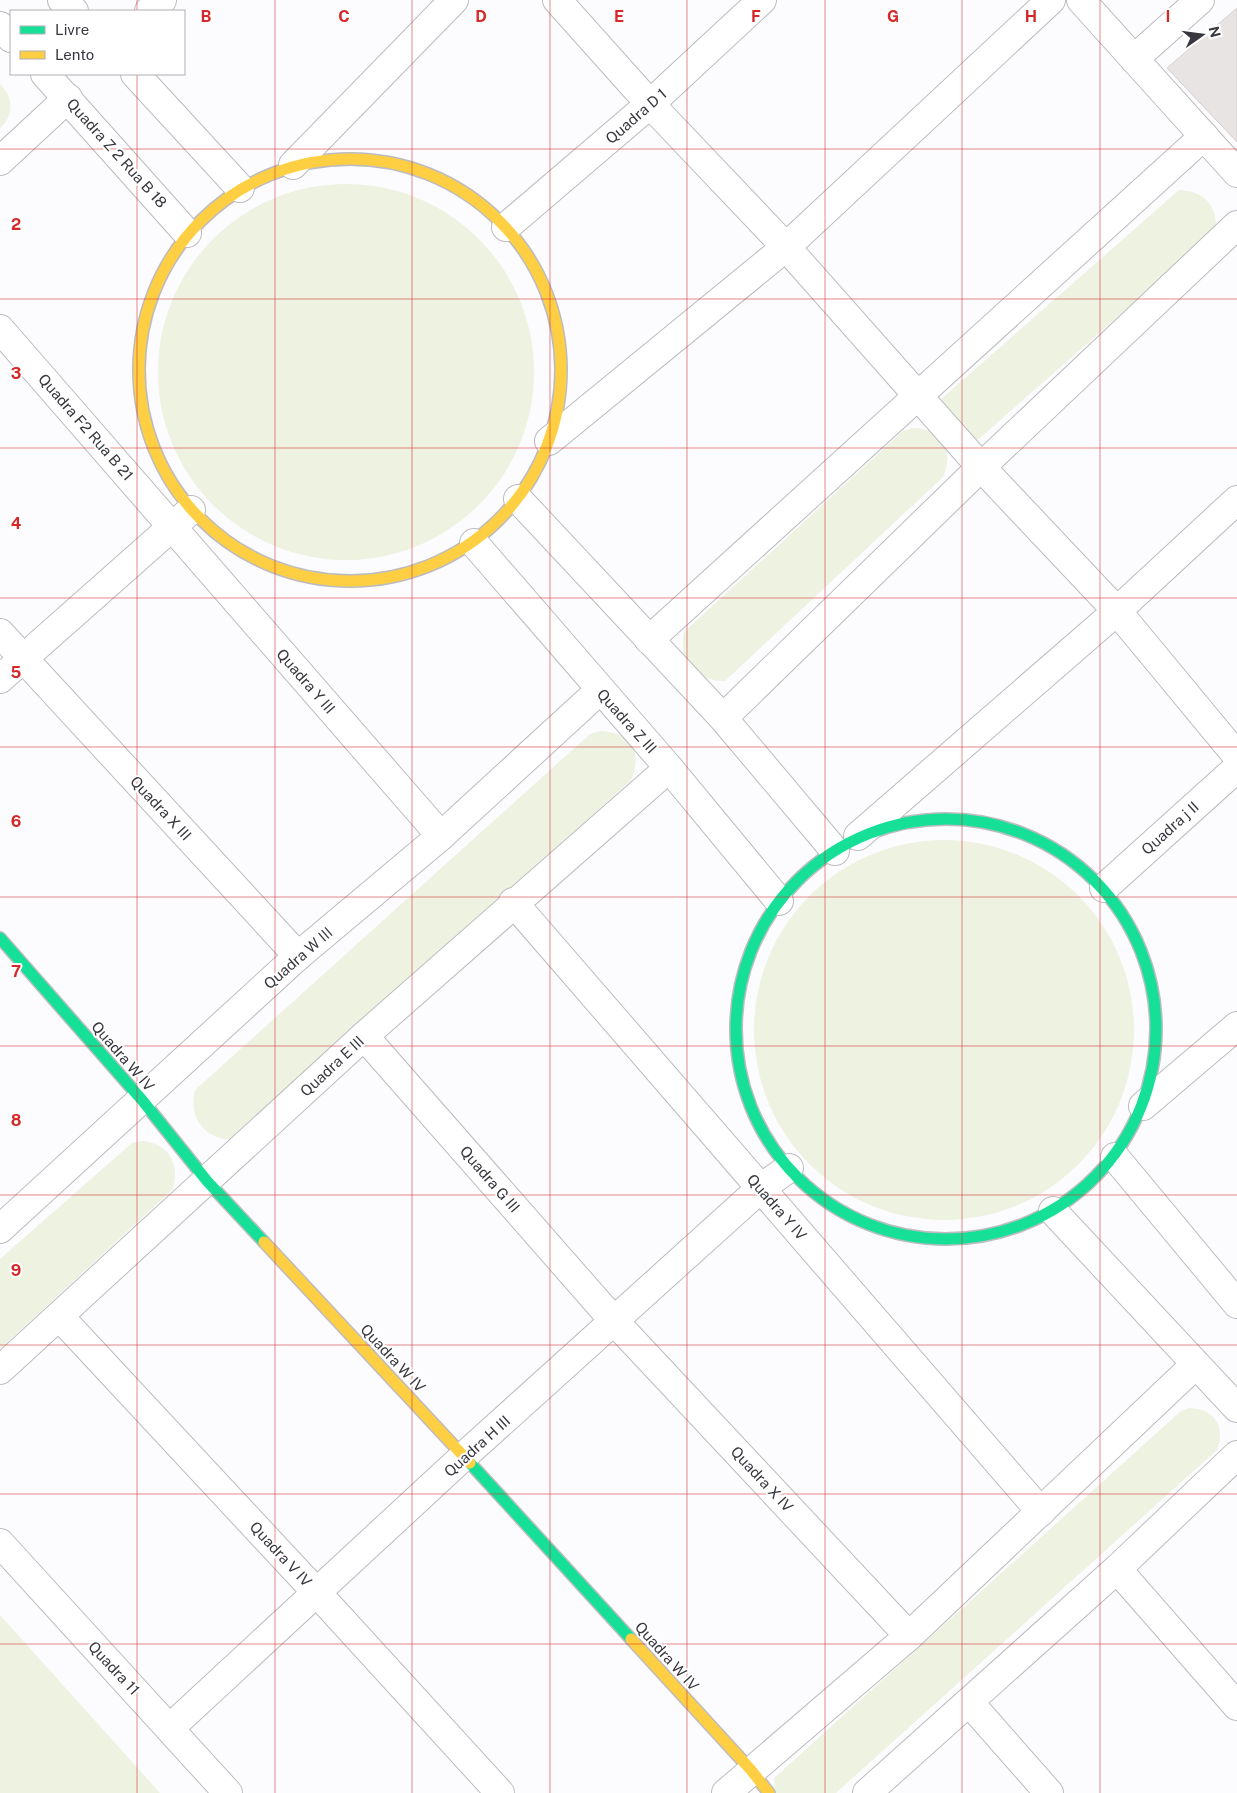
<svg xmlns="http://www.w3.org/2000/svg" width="1237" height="1793" viewBox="0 0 1237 1793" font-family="'Public Sans',sans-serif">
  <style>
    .green { fill: #eef2e1 }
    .building { fill: #e8e4e3; stroke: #d4d0cf }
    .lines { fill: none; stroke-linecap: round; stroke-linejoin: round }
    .street-casing { stroke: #bcbcc0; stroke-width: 30 }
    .fast-casing { stroke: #bcbcc0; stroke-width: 14 }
    .slow-casing { stroke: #bcbcc0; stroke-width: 14 }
    .street { stroke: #fff; stroke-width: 28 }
    .fast { stroke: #16e098; stroke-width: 11 }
    .slow { stroke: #ffcf43; stroke-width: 11 }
    .grid { fill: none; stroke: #d62828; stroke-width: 1; stroke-opacity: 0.55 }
    .labels { text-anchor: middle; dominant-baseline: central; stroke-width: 4; stroke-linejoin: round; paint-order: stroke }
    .street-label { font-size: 15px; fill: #38373f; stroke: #fff }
    .grid-label { font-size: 16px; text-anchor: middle; font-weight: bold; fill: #d62828; stroke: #fff; stroke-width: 4; stroke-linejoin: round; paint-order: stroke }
  </style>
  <rect width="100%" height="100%" fill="#fcfcfe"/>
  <g class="green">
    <path d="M0,84C14,97 14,116 0,128Z"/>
    <circle cx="346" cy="372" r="188"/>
    <path d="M1179,190C1204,191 1217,205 1216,230L979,439L969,440L940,408L941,399Z"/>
    <path d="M912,428C941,428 955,451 943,477L725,681C696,682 678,661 684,632L902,432Z"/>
    <path d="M600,731C630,732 644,752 631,780L236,1140C206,1140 188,1120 195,1090L590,734Z"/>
    <circle cx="944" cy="1030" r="190"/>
    <path d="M143,1141C169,1144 180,1164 173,1189L0,1349V1259L132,1143Z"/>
    <path d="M1189,1408C1214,1408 1226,1427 1217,1450L836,1793H775L774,1778L1181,1411Z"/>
    <path d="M0,1615L160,1793H0Z"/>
  </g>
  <path class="building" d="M1237,8V142L1167,68Z"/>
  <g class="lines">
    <g class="street-casing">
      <g id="street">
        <path d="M62,0L74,11"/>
        <path d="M557,0L650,104L786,247L981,467L1117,611L1237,756"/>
        <path d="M1081,0L1237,173"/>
        <path d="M149,11L162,0"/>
        <path d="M0,26L11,38"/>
        <path d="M1134,59L1200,0"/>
        <path d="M45,74L187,233"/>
        <path d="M135,74L240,188"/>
        <path d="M0,161L68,98"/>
        <path d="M293,165L454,0"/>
        <path d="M506,227L650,104L762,0"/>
        <path d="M0,329L441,836"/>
        <path d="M549,441L786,247L1051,0"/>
        <path d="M518,499L723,718L835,851"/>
        <path d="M474,543L669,768L779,901"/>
        <path d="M0,633L298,956"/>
        <path d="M649,640L1204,136"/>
        <path d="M0,679L191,510"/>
        <path d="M723,718L981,467L1237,225"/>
        <path d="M858,836L1117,611L1237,500"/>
        <path d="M1104,888L1237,768"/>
        <path d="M513,902L1041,1512"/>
        <path d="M364,1036L615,1322L909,1636"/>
        <path d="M1143,1106L1237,1026"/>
        <path d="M1115,1157L1237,1304"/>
        <path d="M1053,1211L1237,1408"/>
        <path d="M0,1229L298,956L441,836L600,690"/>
        <path d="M59,1316L318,1594L500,1793"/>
        <path d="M0,1370L364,1036L669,768"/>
        <path d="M0,1543L228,1793"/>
        <path d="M1117,1569L1237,1706"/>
        <path d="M969,1702L1049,1793"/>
        <path d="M170,1728L464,1456L761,1188L789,1168"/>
        <path d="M726,1793L909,1636L1195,1365"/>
        <path d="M867,1793L1117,1569L1237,1455"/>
      </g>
    </g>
    <g class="fast-casing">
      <g id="fast">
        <circle cx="946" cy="1029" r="210"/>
        <path d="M0,938L142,1100L207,1181L264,1242"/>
        <path d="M470,1463L631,1639"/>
      </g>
    </g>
    <g class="slow-casing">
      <g id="slow">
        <circle cx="350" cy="370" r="211"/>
        <path d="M264,1242L470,1463"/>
        <path d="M631,1639L751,1770L769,1793"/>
      </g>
    </g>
    <use href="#street" class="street"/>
    <use href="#fast" class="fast"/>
    <use href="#slow" class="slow"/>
  </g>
  <path class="grid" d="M137,0V11M275,0V1793M412,0V1793M550,0V1793M687,0V1793M825,0V1793M962,0V1793M1100,0V1793M137,74V1793M0,149H1237M0,299H1237M0,448H1237M0,598H1237M0,747H1237M0,897H1237M0,1046H1237M0,1195H1237M0,1345H1237M0,1494H1237M0,1644H1237"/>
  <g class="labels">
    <g class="street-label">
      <text transform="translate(636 116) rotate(-41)">Quadra D 1</text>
      <text transform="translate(117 153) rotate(48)">Quadra Z 2 Rua B 18</text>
      <text transform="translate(86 427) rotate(49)">Quadra F2 Rua B 21</text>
      <text transform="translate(306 681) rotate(49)">Quadra Y III</text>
      <text transform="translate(627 721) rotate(48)">Quadra Z III</text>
      <text transform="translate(161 808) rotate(47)">Quadra X III</text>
      <text transform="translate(1170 828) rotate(-42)">Quadra j II</text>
      <text transform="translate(298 958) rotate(-41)">Quadra W III</text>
      <text transform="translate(123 1056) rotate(49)">Quadra W IV</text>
      <text transform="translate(332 1066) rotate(-43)">Quadra E III</text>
      <text transform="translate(490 1179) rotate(49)">Quadra G III</text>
      <text transform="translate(777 1207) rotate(49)">Quadra Y IV</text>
      <text transform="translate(393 1358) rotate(47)">Quadra W IV</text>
      <text transform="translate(477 1446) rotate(-42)">Quadra H III</text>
      <text transform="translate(762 1479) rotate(47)">Quadra X IV</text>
      <text transform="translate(281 1554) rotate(47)">Quadra V IV</text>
      <text transform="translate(667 1656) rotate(48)">Quadra W IV</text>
      <text transform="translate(114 1668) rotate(47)">Quadra 11</text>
    </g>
  </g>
  <g class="grid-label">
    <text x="206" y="22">B</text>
    <text x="344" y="22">C</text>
    <text x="481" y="22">D</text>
    <text x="619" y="22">E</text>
    <text x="756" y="22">F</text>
    <text x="893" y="22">G</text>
    <text x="1031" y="22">H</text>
    <text x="1168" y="22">I</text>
    <text x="16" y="230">2</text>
    <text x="16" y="379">3</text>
    <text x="16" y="529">4</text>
    <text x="16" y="678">5</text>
    <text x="16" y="827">6</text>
    <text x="16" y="977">7</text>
    <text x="16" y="1126">8</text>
    <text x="16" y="1276">9</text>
  </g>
  <rect x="10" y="10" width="175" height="65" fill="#ffffff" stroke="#afafb2"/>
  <rect x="20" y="26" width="25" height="8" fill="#16e098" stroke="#afafb2"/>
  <text x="55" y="35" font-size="15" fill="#38373f">Livre</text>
  <rect x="20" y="51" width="25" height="8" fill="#ffcf43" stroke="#afafb2"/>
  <text x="55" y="60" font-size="15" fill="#38373f">Lento</text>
  <g transform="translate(1202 35) rotate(76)" stroke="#ffffff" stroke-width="4" paint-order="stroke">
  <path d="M0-4L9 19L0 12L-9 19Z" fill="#38373f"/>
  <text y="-8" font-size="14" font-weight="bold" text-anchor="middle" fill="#38373f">N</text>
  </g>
</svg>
